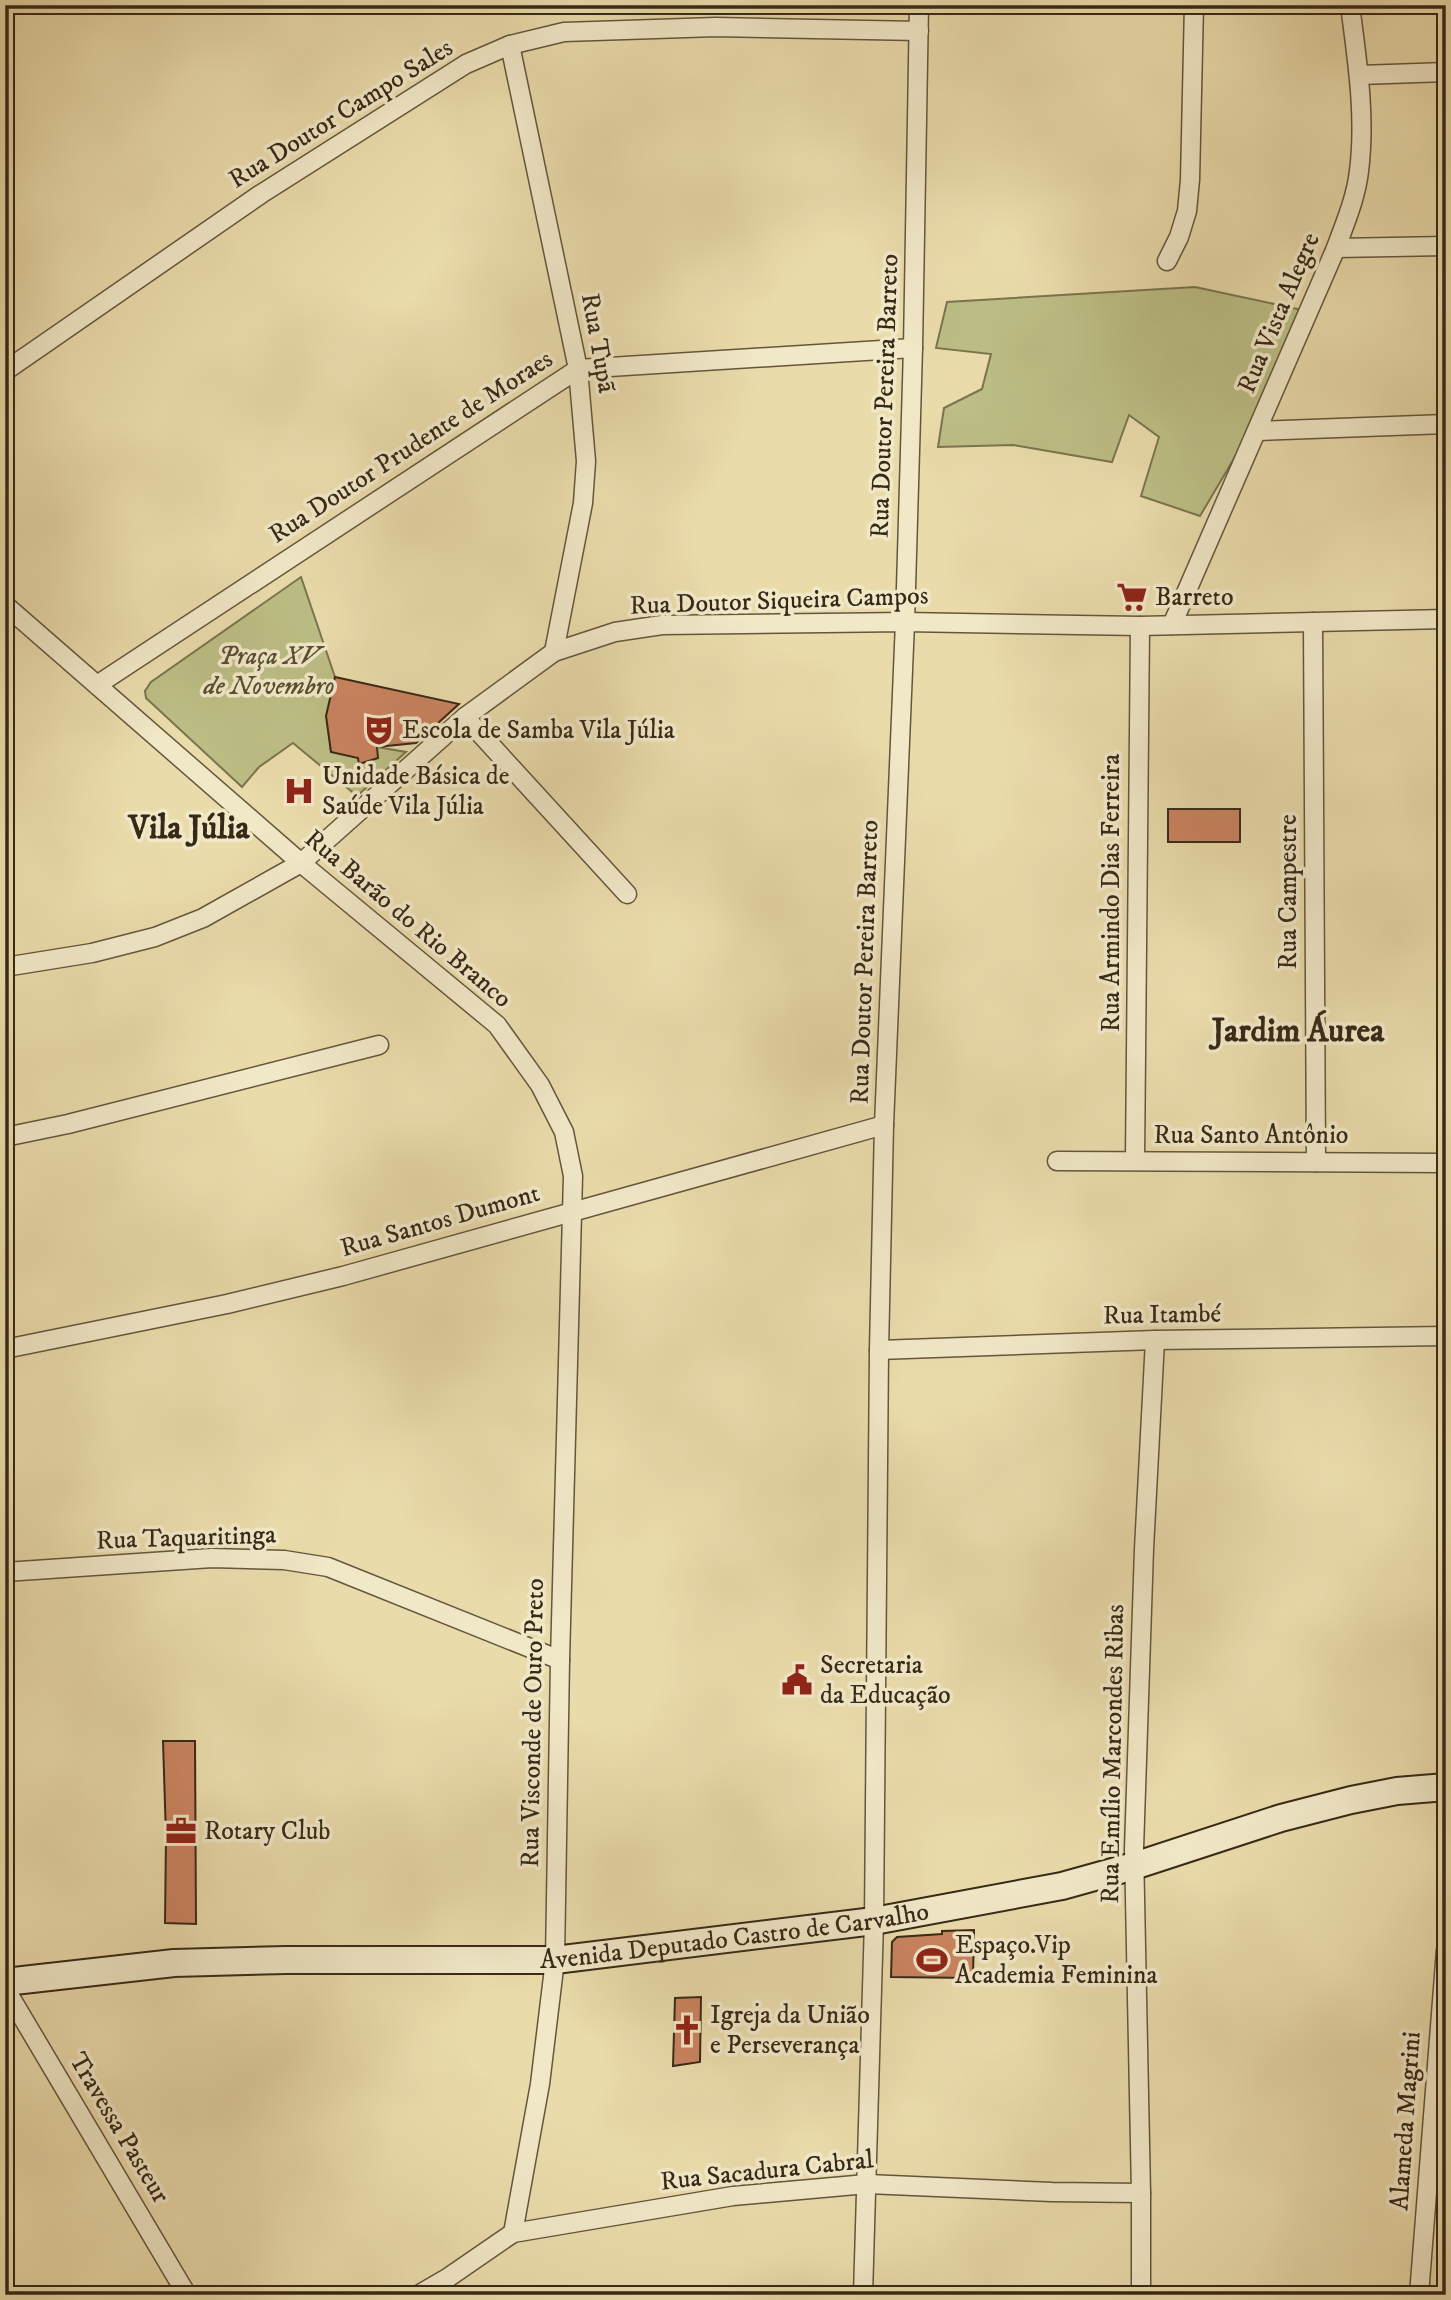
<svg xmlns="http://www.w3.org/2000/svg" width="1451" height="2300" viewBox="0 0 1451 2300" font-family="'IM FELL DW Pica',serif">
  <style>
    .green { fill: #bcbe85; stroke: #7a744e; stroke-width: 2 }
    .building { fill: #ca8360; stroke: #372917; stroke-width: 2 }
    .lines { fill: none; stroke-linecap: round; stroke-linejoin: round }
    .street-casing { stroke: #64563c; stroke-width: 21 }
    .secondary-casing { stroke: #372917; stroke-width: 30 }
    .street { stroke: #f1e8c8; stroke-width: 18 }
    .secondary { stroke: #f1e8c8; stroke-width: 26 }
    .labels { text-anchor: middle; dominant-baseline: central; stroke-width: 7; stroke-linejoin: round; paint-order: stroke }
    .street-label { font-size: 26px; fill: #372917; stroke: #f1e8c8 }
    .poi-label { font-size: 26px; fill: #372917; stroke: #f1e8c8; text-anchor: start }
    .park-label { font-size: 26px; font-style: italic; fill: #584e32; stroke: #f1e8c8 }
    .district-label { font-size: 33px; font-weight: bold; fill: #372917; stroke: #f1e8c8 }
  </style>
  <rect width="100%" height="100%" fill="#eadbab"/>
  <filter id="stains"><feTurbulence type="fractalNoise" baseFrequency=".00286" numOctaves="4"/><feColorMatrix values="0 0 0 0 .2 0 0 0 0 .09 0 0 0 0 .02 0 0 0 .5 -.17"/></filter>
  <radialGradient id="worn" r=".72"><stop offset=".6" stop-color="#630" stop-opacity="0"/><stop offset="1" stop-color="#630" stop-opacity=".3"/></radialGradient>
  <g class="green">
    <path d="M1195,287L1302,310L1255,423L1200,516L1141,496L1159,437L1129,415L1112,462L1013,445L938,447L944,408L982,389L991,354L936,348L947,302Z"/>
    <path d="M301,577L335,677L327,716L331,752L350,756L357,754L360,764L377,758V747L406,752L357,796L293,743L259,767L242,787L146,698L145,691L151,682Z"/>
  </g>
  <g class="building">
    <path d="M335,677L459,704L416,743L377,747L378,758L359,764L358,758L331,752L326,716Z"/>
    <rect x="1168" y="809" width="72" height="33"/>
    <path d="M163,1741H195L196,1924L165,1923L166,1837Z"/>
    <path d="M974,1930L973,1978L891,1977L892,1942L897,1937L942,1934V1931Z"/>
    <path d="M701,1997L700,2062L673,2066L675,1998Z"/>
  </g>
  <g class="lines">
    <g class="street-casing">
      <g id="street">
        <path d="M510,45L578,369L586,461L583,503L554,652"/>
        <path d="M1360,75L1446,72"/>
        <path d="M1336,248L1446,246"/>
        <path d="M1167,261L1179,237L1187,211L1190,180L1194,5"/>
        <path d="M5,371L261,194L466,64L510,45L564,32L716,27L919,31"/>
        <path d="M1257,431L1446,424"/>
        <path d="M5,605L301,863L497,1025L540,1085L564,1132L573,1176L560,1660L555,1960L540,2084L513,2233"/>
        <path d="M1313,622L1316,1162"/>
        <path d="M1172,625L1336,248C1345,223 1356,198 1359,171C1366,116 1357,60 1350,5"/>
        <path d="M97,685L578,369L913,348"/>
        <path d="M465,717L627,894"/>
        <path d="M5,967L92,953L155,937L203,918L301,863L465,717L554,652L615,632L662,625L905,622L1140,626L1446,619"/>
        <path d="M5,1137L68,1124L379,1045"/>
        <path d="M1135,1160L1140,626"/>
        <path d="M1057,1161L1446,1163"/>
        <path d="M5,1349L227,1304L343,1276L884,1125"/>
        <path d="M879,1350L1155,1340L1446,1336"/>
        <path d="M5,1572L212,1558L284,1560L328,1567L560,1660"/>
        <path d="M5,1988L187,2295"/>
        <path d="M418,2295L449,2277L513,2233L733,2196L867,2184L1052,2192L1141,2193"/>
        <path d="M863,2295L874,1921L879,1350L884,1125L905,622L913,348L919,5"/>
        <path d="M1141,2295V2193L1134,1849L1144,1549L1155,1340"/>
        <path d="M1419,2295L1446,1950"/>
      </g>
    </g>
    <g class="secondary-casing">
      <g id="secondary">
        <path id="s1" d="M5,1982L174,1963L286,1960H555L874,1921L1062,1886L1134,1866L1281,1818L1351,1800L1397,1791L1446,1787"/>
      </g>
    </g>
    <use href="#street" class="street"/>
    <use href="#secondary" class="secondary"/>
  </g>
  <defs>
    <g id="supermarket-bare" transform="scale(2.415)"><path d="M-6-5.5h2.5l.6 2H6L4.5 2H-2.5L-4.4-4H-6ZM-1.5 3.2a1.3 1.3 0 1 0 .1 0ZM3 3.2a1.3 1.3 0 1 0 .1 0Z" fill="#8f2418" stroke="#f1e8c8" stroke-width="2.5" paint-order="stroke"/></g>
    <g id="theatre-bare" transform="scale(2.415)"><path d="M-5-5.5Q0-4 5-5.5V0Q5 5 0 6Q-5 5-5 0ZM-3.3-2.5H-1v1.5H-3.3ZM1-2.5H3.3v1.5H1ZM-2.8 1Q0 5.5 2.8 1Z" fill="#8f2418" stroke="#f1e8c8" stroke-width="2.5" paint-order="stroke"/></g>
    <g id="hospital-bare" transform="scale(2.415)"><path d="M-5-5h3v3.5h4V-5h3V5h-3V1.5h-4V5h-3Z" fill="#8f2418" stroke="#f1e8c8" stroke-width="2.5" paint-order="stroke"/></g>
    <g id="civic-bare" transform="scale(2.415)"><path d="M-.6-6.5H3V-4.5H.6V-3L4-1V1h2V6H-6V1h2V-1L-.6-3ZM-1.2 2.5V6h2.4V2.5Z" fill="#8f2418" stroke="#f1e8c8" stroke-width="2.5" paint-order="stroke"/></g>
    <g id="office-bare" transform="scale(2.415)"><path d="M-6-3h4V-5.5h4V-3h4V5H-6ZM-1-4.5V-3h2v-1.5ZM-6 0V1H6V0Z" fill="#8f2418" stroke="#f1e8c8" stroke-width="2.5" paint-order="stroke"/></g>
    <g id="stadium-bare" transform="scale(2.415)"><path d="M0-5a6.5 5 0 1 0 0 10a6.5 5 0 1 0 0-10ZM-3.5-1.8h7v3.6h-7Z" fill="#8f2418" stroke="#f1e8c8" stroke-width="2.5" paint-order="stroke"/></g>
    <g id="church-bare" transform="scale(2.415)"><path d="M-1.2-6h2.4v3.5h3.3v2.4h-3.3V6h-2.4V-.1h-3.3v-2.4h3.3Z" fill="#8f2418" stroke="#f1e8c8" stroke-width="2.5" paint-order="stroke"/></g>
  </defs>
  <g fill-rule="evenodd">
    <use href="#supermarket-bare" x="1132" y="597"/>
    <use href="#theatre-bare" x="379" y="730"/>
    <use href="#hospital-bare" x="299" y="791"/>
    <use href="#civic-bare" x="797" y="1680"/>
    <use href="#office-bare" x="181" y="1831"/>
    <use href="#stadium-bare" x="932" y="1960"/>
    <use href="#church-bare" x="687" y="2030"/>
  </g>
  <g class="labels">
    <g class="street-label">
      <text transform="translate(341 114) rotate(-32)">Rua Doutor Campo Sales</text>
      <text transform="translate(1279 313) rotate(-67)">Rua Vista Alegre</text>
      <text transform="translate(598 343) rotate(80)">Rua Tupã</text>
      <text transform="translate(885 396) rotate(-88)">Rua Doutor Pereira Barreto</text>
      <text transform="translate(411 447) rotate(-33)">Rua Doutor Prudente de Moraes</text>
      <text transform="translate(779 601) rotate(-2)">Rua Doutor Siqueira Campos</text>
      <text transform="translate(1288 892) rotate(-90)">Rua Campestre</text>
      <text transform="translate(1111 893) rotate(-90)">Rua Armindo Dias Ferreira</text>
      <text transform="translate(408 919) rotate(40)">Rua Barão do Rio Branco</text>
      <text transform="translate(865 962) rotate(-88)">Rua Doutor Pereira Barreto</text>
      <text x="1251" y="1135">Rua Santo Antônio</text>
      <text transform="translate(440 1221) rotate(-16)">Rua Santos Dumont</text>
      <text transform="translate(1162 1315) rotate(-1)">Rua Itambé</text>
      <text transform="translate(186 1538) rotate(-2)">Rua Taquaritinga</text>
      <text transform="translate(533 1723) rotate(-89)">Rua Visconde de Ouro Preto</text>
      <text transform="translate(1113 1754) rotate(-89)">Rua Emílio Marcondes Ribas</text>
      <text stroke="none"><textPath href="#s1" startOffset="732">Avenida Deputado Castro de Carvalho</textPath></text>
      <text transform="translate(1406 2121) rotate(-86)">Alameda Magrini</text>
      <text transform="translate(119 2128) rotate(59)">Travessa Pasteur</text>
      <text transform="translate(767 2171) rotate(-6)">Rua Sacadura Cabral</text>
    </g>
    <g class="poi-label">
      <text x="1155" y="597">Barreto</text>
      <text x="402" y="730">Escola de Samba Vila Júlia</text>
      <text x="322" y="776">Unidade Básica de<tspan x="322" dy="30">Saúde Vila Júlia</tspan></text>
      <text x="820" y="1665">Secretaria<tspan x="820" dy="30">da Educação</tspan></text>
      <text x="204" y="1831">Rotary Club</text>
      <text x="955" y="1945">Espaço.Vip<tspan x="955" dy="30">Academia Feminina</tspan></text>
      <text x="710" y="2015">Igreja da União<tspan x="710" dy="30">e Perseverança</tspan></text>
    </g>
    <g class="park-label">
      <text x="269" y="656">Praça XV<tspan x="269" dy="30">de Novembro</tspan></text>
    </g>
    <g class="district-label">
      <text x="189" y="828">Vila Júlia</text>
      <text x="1298" y="1031">Jardim Áurea</text>
    </g>
  </g>
  <rect width="1451" height="2300" fill="none" stroke="#eadbab" stroke-width="28"/>
  <rect x="7" y="7" width="1437" height="2286" fill="none" stroke="#372917" stroke-width="3.5"/>
  <rect x="14" y="14" width="1423" height="2272" fill="none" stroke="#372917" stroke-width="2"/>
  <rect width="100%" height="100%" filter="url(#stains)"/>
  <rect width="100%" height="100%" fill="url(#worn)"/>
</svg>
